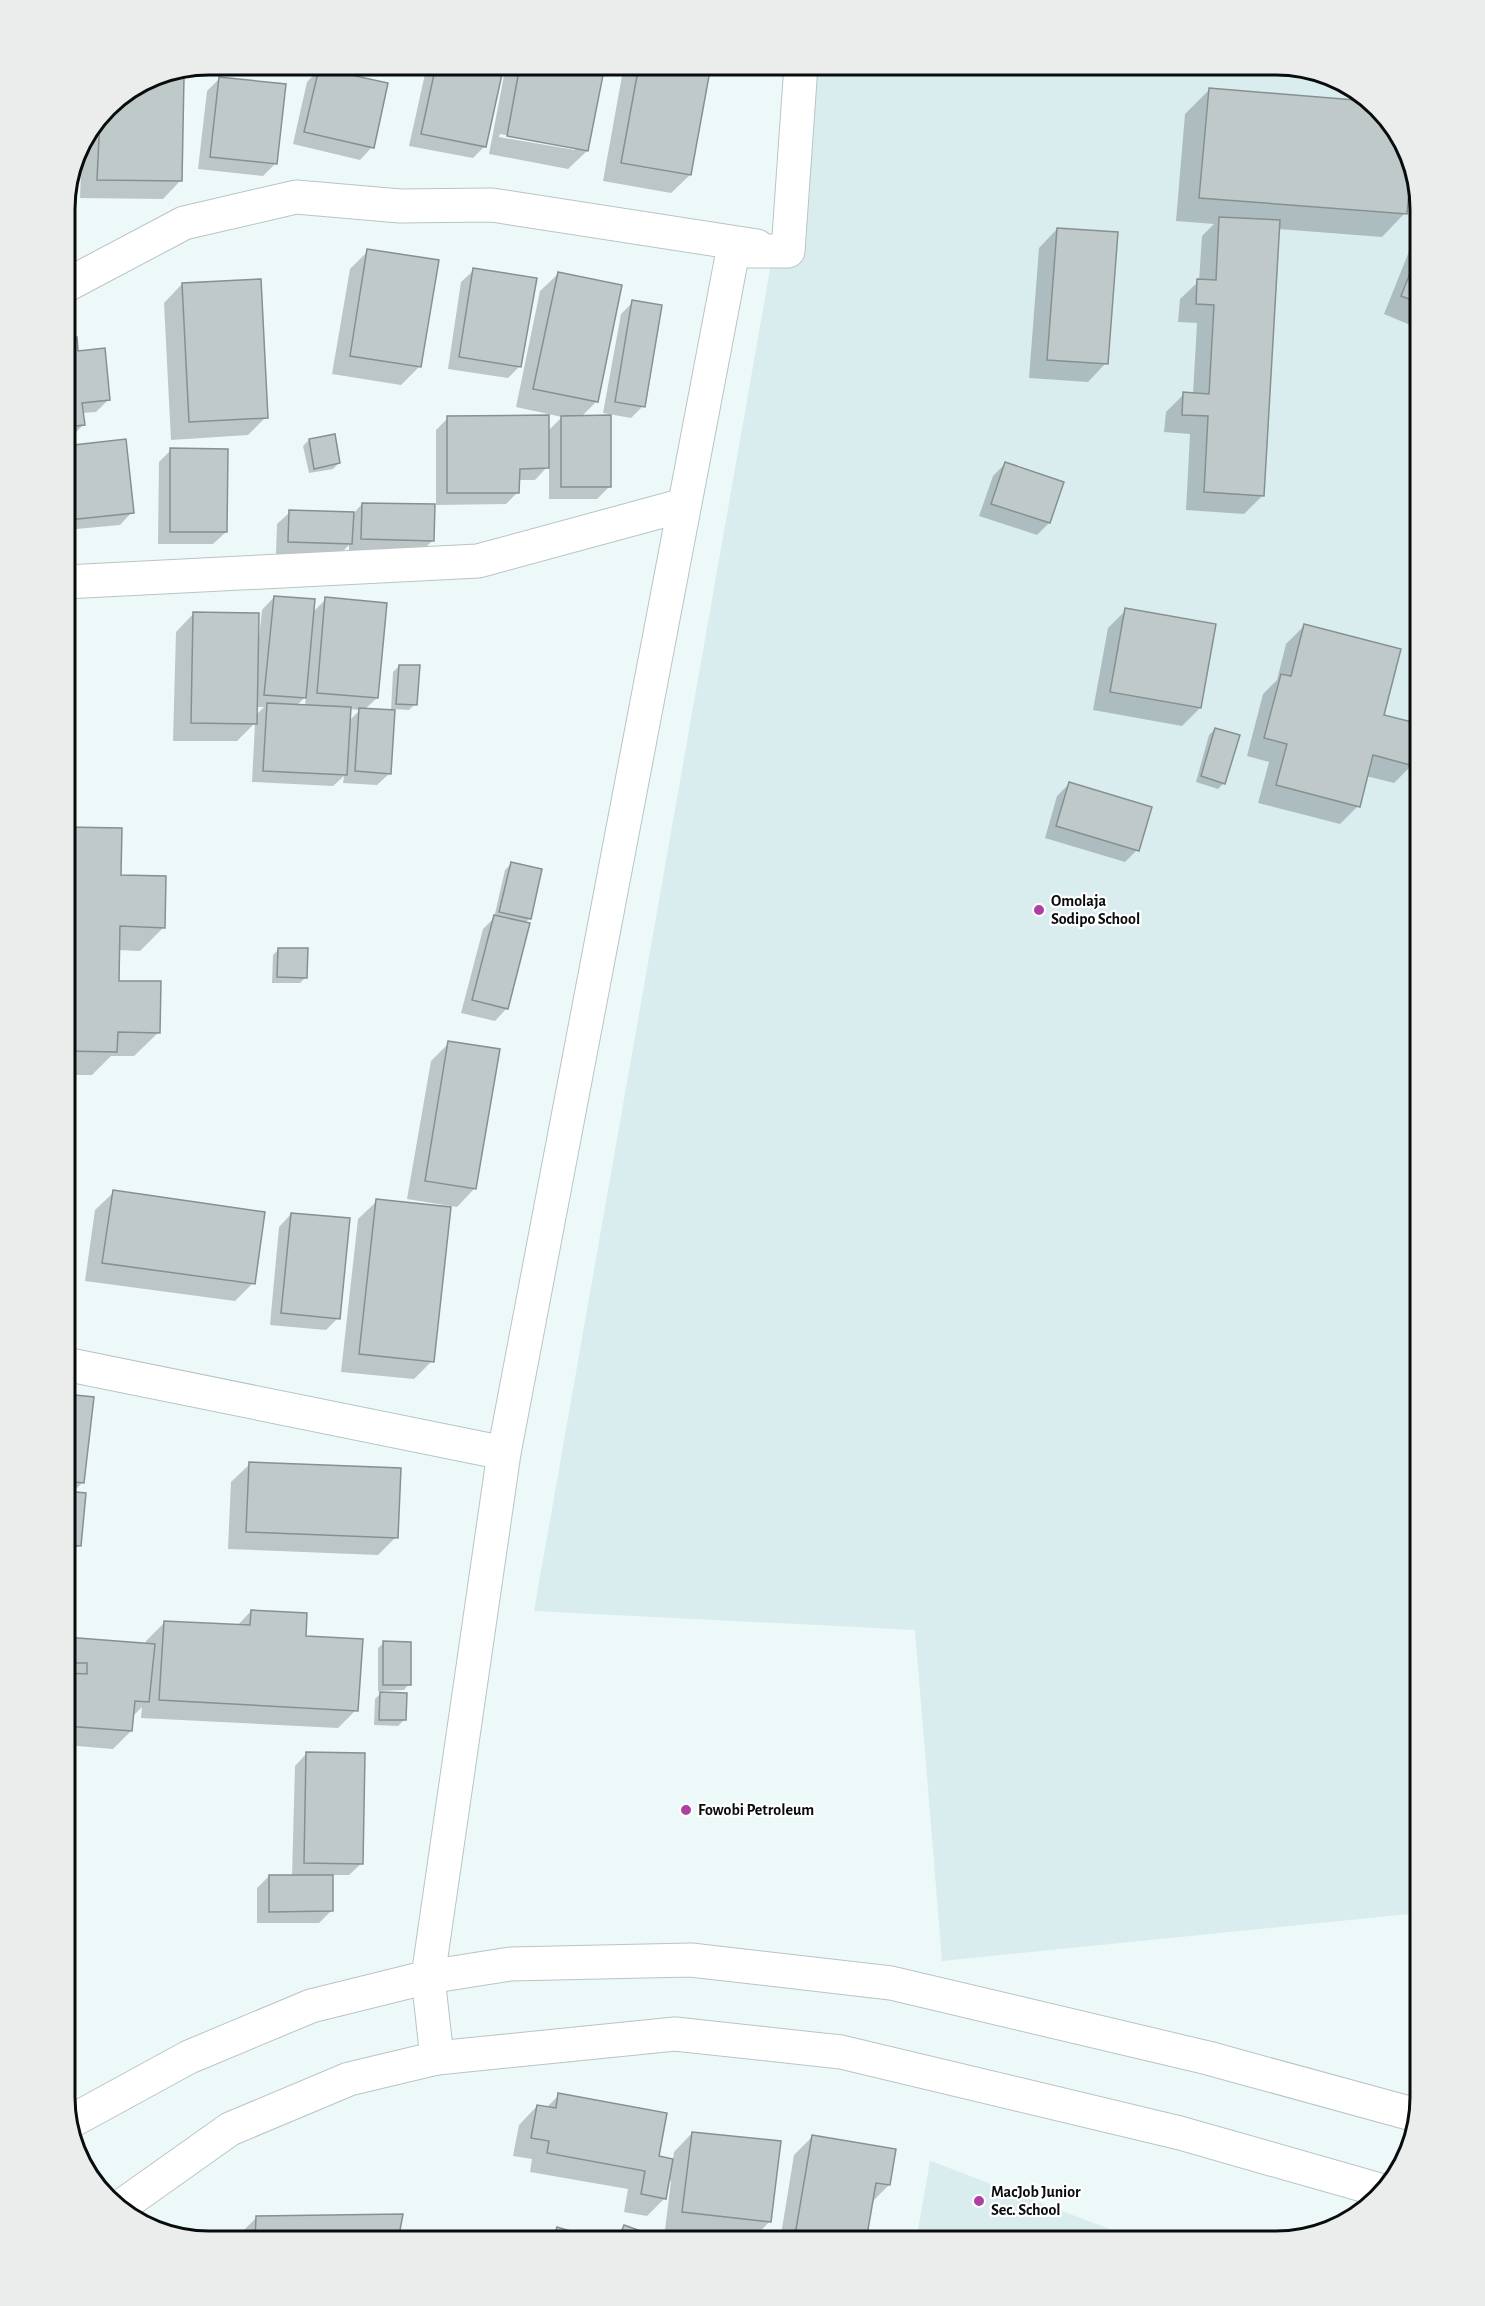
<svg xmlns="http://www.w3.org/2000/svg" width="1485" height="2306" viewBox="0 0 1485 2306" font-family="'Alegreya Sans',sans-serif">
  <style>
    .built { fill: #d9edef }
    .shadow { fill: #0003; fill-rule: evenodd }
    .building { fill: #bfc9ca; stroke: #869091; stroke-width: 1.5 }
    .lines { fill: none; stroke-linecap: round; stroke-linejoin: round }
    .minor-casing { stroke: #b9c4c5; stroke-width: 35 }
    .secondary-casing { stroke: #b9c4c5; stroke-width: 35 }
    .minor { stroke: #fff; stroke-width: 33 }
    .secondary { stroke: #fff; stroke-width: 33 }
    .poi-dot { fill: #ad40a0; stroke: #fff; stroke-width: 2 }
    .labels { text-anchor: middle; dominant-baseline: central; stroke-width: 4.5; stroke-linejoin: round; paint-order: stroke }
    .poi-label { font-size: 16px; font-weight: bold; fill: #090c0d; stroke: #fff; text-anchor: start }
    .rim { fill: none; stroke: #090c0d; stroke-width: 3 }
  </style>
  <rect width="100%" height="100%" fill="#edf8f9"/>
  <g class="built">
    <path d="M806,65H1286L1357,89L1405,145L1420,209V1913L942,1961L915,1630L534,1611Z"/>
    <path d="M930,2161H931L1141,2241H916Z"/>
  </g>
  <g class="shadow">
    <path d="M427,65H502L485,146L473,158L409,146Z"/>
    <path d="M506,65H603L587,151L568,169L489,154ZM500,134L575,147V150L499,137Z"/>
    <path d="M624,65H709L690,175L671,193L603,181Z"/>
    <path d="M319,69L372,147L360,160L293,144L307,82Z"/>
    <path d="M219,79L276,163L263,176L198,169L207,91Z"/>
    <path d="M1209,90L1369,102L1405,145L1410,163L1405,213L1382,237L1278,229L1263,495L1244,514L1186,510L1190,434L1164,432L1166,412L1184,394H1193L1197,323L1178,322L1180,299L1199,281L1202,236L1214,224L1176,221L1185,114Z"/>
    <path d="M107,106L181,180L163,199L80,198L82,143Z"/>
    <path d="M65,196L70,261L65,266Z"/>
    <path d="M1420,224V329L1384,314Z"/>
    <path d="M1057,229L1106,363L1088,382L1029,378L1039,248Z"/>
    <path d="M368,251L420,366L401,385L332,374L350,269Z"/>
    <path d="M474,270L520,366L508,378L448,369L461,282Z"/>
    <path d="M559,273L597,401L581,417L610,486L597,499H549V465L535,480H518V492L506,504L436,505V430L448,418L548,431L562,417L516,407L540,291Z"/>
    <path d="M182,284L266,417L248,435L171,440L164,303Z"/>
    <path d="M633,302L643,406L631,418L603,413L621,314Z"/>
    <path d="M76,339L77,352L108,400L96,412L82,413L83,425L71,437L65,438V340Z"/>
    <path d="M309,440L339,463L333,469L309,473L303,446Z"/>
    <path d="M125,441L132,512L120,525L65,530V447Z"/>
    <path d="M171,450L226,532L213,544H158L159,462Z"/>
    <path d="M1005,464L1049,523L1037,535L979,516L993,476Z"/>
    <path d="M362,504L432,541L420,553L349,551V545L338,556L276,554L277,524L290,512L353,514Z"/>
    <path d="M274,597L312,613L326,599L377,698L364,710L391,711L393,672L399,666L415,704L409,710L394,709L390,773L377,785L343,783L344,776L333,786L252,782L255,723L237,741H173L176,632L194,613L259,638L262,610ZM306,696L305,706H296ZM255,707H264L255,716ZM350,709L360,710L349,721Z"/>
    <path d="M1126,610L1200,708L1182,726L1093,710L1108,628Z"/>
    <path d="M1305,625L1383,716L1420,726L1412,765L1394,783L1366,776L1358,806L1340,824L1258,803L1269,762L1247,756L1263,694L1277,680L1286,644Z"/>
    <path d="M1215,729L1224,783L1218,789L1196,782L1209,735Z"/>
    <path d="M1069,784L1137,850L1125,862L1045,838L1057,796Z"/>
    <path d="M65,828L120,829V877L164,927L140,951L118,950L117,982L158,1033L134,1056H111L92,1075H65Z"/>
    <path d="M511,864L529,919L524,924L507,1008L495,1021L461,1013L483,929L494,918L505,870Z"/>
    <path d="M279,949L306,977L300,983H272L273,955Z"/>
    <path d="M449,1043L475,1188L457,1207L407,1199L431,1061Z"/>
    <path d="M114,1192L253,1283L235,1301L85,1281L95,1210Z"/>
    <path d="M377,1201L432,1361L414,1379L341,1372L358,1219Z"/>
    <path d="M291,1214L338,1318L326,1330L270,1325L279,1227Z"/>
    <path d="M65,1395L92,1398L82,1483L72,1493L79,1545L67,1558L65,1557Z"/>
    <path d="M250,1464L396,1537L378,1555L228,1549L231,1482Z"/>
    <path d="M251,1611L304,1637L356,1710L338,1728L141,1718L142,1707L132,1717L131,1731L113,1749L65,1745V1638L146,1645V1641L164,1623L237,1626Z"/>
    <path d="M384,1643L409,1684L404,1690L378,1691V1648Z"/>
    <path d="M382,1692L404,1720L398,1726L374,1725L375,1699Z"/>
    <path d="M307,1753L362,1863L349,1875H332L331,1911L319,1923H257V1888L269,1876H292L295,1766Z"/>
    <path d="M559,2095L657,2157L673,2160L674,2152L692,2133L770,2221L752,2240L665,2230L671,2181L668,2180L665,2198L647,2216L624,2212L628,2189L530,2172L532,2159L513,2156L519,2125L537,2106L546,2108Z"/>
    <path d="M812,2137L889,2185L872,2202L865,2241H780L794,2155Z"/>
    <path d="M401,2216L396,2241H238V2236L256,2218Z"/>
    <path d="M624,2227L647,2235L645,2241H615L618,2232Z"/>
    <path d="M557,2229L598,2241H545Z"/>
  </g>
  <g class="building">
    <path d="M436,65H504L486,147L421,134Z"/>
    <path d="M520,65H605L588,151L507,136Z"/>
    <path d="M639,65H711L691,175L621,163Z"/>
    <path d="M319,68L388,83L374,148L304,132Z"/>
    <path d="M184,77L182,181L97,180L100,116L107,106L121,97Z"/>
    <path d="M219,77L286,84L277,164L210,157Z"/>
    <path d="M1209,88L1367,101L1405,145L1411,168L1407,214L1199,198Z"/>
    <path d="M67,191L71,262H65V199Z"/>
    <path d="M1219,217L1280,220L1264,496L1204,492L1208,416L1182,415L1183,392L1209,394L1214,305L1196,304L1197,279L1216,280Z"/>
    <path d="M1057,228L1118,232L1108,364L1047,360Z"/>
    <path d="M1420,248V303L1401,296Z"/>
    <path d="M367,249L439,260L421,367L350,356Z"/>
    <path d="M473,268L537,278L521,367L459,357Z"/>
    <path d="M558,272L622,285L598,402L533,389Z"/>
    <path d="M261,279L268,418L189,422L182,283Z"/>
    <path d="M632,300L662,305L645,407L615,402Z"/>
    <path d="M77,337L78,351L105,348L110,400L82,403L85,425L65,427V338Z"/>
    <path d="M549,415V468L520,469L519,493H447V416Z"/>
    <path d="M611,415V487H561V416Z"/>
    <path d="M335,434L340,463L314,469L309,439Z"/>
    <path d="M126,439L134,513L69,520L65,491V446Z"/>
    <path d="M170,448L228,449L227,532H170Z"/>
    <path d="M1005,462L1064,482L1050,523L991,504Z"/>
    <path d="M362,503L435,504L434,541L361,539Z"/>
    <path d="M289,510L354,512L352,544L288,542Z"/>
    <path d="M274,596L315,599L306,698L264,695Z"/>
    <path d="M325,597L387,603L378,698L317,693Z"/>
    <path d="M1125,608L1216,624L1201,708L1110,692Z"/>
    <path d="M193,612L259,613L257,724L191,723Z"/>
    <path d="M1304,624L1401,649L1384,715L1420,724V739L1414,766L1373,755L1360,807L1276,785L1287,744L1264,738L1281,674L1291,676Z"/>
    <path d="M399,665H420L417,705L396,704Z"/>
    <path d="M267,703L351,707L347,775L263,771Z"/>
    <path d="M359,708L395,710L391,774L355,771Z"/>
    <path d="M1215,728L1240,735L1225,784L1201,776Z"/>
    <path d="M1069,782L1152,807L1139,851L1056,826Z"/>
    <path d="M65,827L122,828L121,875L166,876L165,928L120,926L119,981H161L160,1033L118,1032L117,1052L65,1051Z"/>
    <path d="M511,862L542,869L531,919L499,912Z"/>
    <path d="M494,915L530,923L508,1009L472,1000Z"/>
    <path d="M278,948H308L307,978L277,977Z"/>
    <path d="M448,1041L500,1049L476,1189L425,1181Z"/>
    <path d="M113,1190L265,1212L255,1284L102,1263Z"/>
    <path d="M376,1199L451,1207L434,1362L359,1354Z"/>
    <path d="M291,1213L350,1218L340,1319L281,1313Z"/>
    <path d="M65,1394L94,1397L84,1483L65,1481Z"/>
    <path d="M249,1462L401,1468L398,1538L246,1532Z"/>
    <path d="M65,1491L86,1493L81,1546L65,1545Z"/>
    <path d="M251,1610L307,1613L306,1636L363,1639L358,1711L159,1700L164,1621L250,1625Z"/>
    <path d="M65,1637L155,1644L149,1702L135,1701L132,1731L65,1726V1673L87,1674V1663H65Z"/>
    <path d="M383,1641L411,1642V1685H383Z"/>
    <path d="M380,1692L407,1693L406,1720H379Z"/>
    <path d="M306,1752L365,1753L363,1864L304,1863Z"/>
    <path d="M269,1875H333V1911L269,1912Z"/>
    <path d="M558,2093L667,2113L659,2156L673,2159L666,2199L641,2194L645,2171L547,2153L549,2141L531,2138L537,2105L556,2108Z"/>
    <path d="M692,2132L781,2141L771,2222L682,2212Z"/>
    <path d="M812,2135L896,2149L890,2185L876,2183L866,2241H794Z"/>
    <path d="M403,2214L398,2241H255L256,2216Z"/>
    <path d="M624,2225L649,2234L647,2241H618Z"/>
    <path d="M557,2227L600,2240L552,2241Z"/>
  </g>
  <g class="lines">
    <g class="minor-casing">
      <g id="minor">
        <path d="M65,286L184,223L296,197L400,206L492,205L757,246"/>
        <path d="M65,582L478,561L684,505"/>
        <path d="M65,1364L504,1453"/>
        <path d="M437,2058L428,1977L504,1453L733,251H788L801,65"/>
      </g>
    </g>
    <g class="secondary-casing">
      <g id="secondary">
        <path d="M70,2122L189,2057L311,2006L428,1977L510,1964L691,1960L891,1983L1208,2058L1416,2115"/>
        <path d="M120,2207L230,2129L349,2079L437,2058L675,2034L841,2052L1180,2133L1380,2190"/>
      </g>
    </g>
    <use href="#minor" class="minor"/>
    <use href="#secondary" class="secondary"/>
  </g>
  <g class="poi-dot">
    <circle cx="1039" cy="910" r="6"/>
    <circle cx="686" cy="1810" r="6"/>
    <circle cx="979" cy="2201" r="6"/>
  </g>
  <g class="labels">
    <g class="poi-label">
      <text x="1051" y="901">Omolaja<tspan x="1051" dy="18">Sodipo School</tspan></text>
      <text x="698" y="1810">Fowobi Petroleum</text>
      <text x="991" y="2192">MacJob Junior<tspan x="991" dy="18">Sec. School</tspan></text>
    </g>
  </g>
  <path d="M0 0H1485V2306H0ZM209 75H1276A134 134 0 0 1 1410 209V2097A134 134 0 0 1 1276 2231H209A134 134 0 0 1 75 2097V209A134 134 0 0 1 209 75Z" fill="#ebecec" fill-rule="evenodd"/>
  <path class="rim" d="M209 75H1276A134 134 0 0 1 1410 209V2097A134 134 0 0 1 1276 2231H209A134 134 0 0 1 75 2097V209A134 134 0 0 1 209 75Z"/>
</svg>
